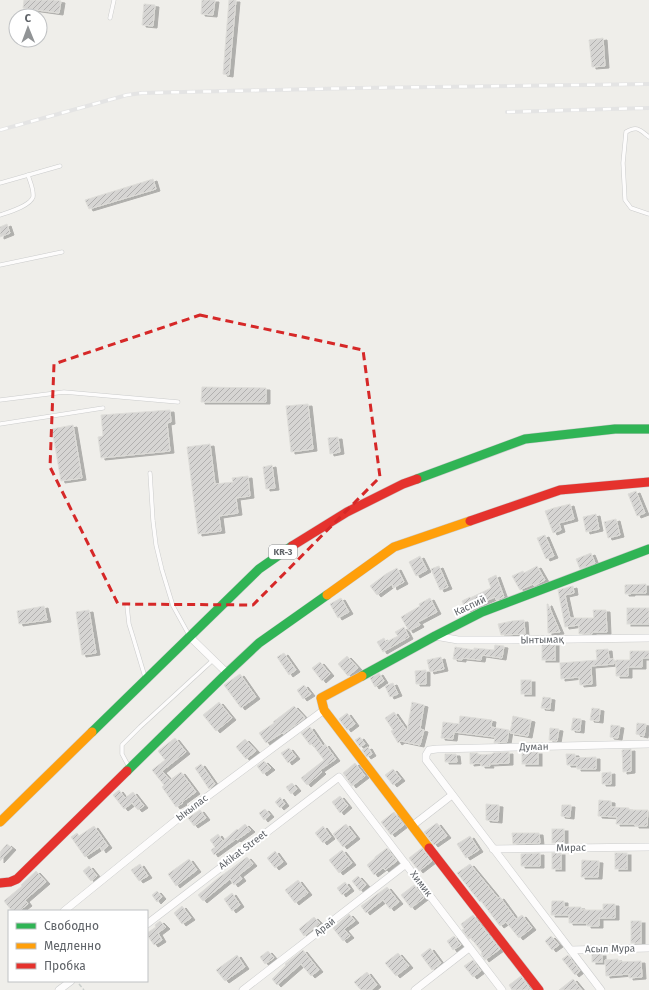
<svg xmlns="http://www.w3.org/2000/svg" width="649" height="990" viewBox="0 0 649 990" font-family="'Fira Sans',sans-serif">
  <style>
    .building { fill: url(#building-hatch); stroke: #deddd9; filter: url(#shadow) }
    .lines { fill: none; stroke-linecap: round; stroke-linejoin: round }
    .lane-casing { stroke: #cbcccc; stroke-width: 4.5 }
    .street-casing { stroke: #cbcccc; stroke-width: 8 }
    .fast-casing { stroke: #cacacb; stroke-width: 10 }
    .slow-casing { stroke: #cacacb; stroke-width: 10 }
    .jam-casing { stroke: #cacacb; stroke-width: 10 }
    .path { stroke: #cacfcc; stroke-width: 1.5; stroke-dasharray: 4 2; stroke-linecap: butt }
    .lane { stroke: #fdfcfc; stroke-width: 3.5 }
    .street { stroke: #fdfcfc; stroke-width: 7 }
    .fast { stroke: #30b455; stroke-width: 9 }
    .slow { stroke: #ff9f0a; stroke-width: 9 }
    .jam { stroke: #e5322d; stroke-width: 9 }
    .rail-casing { stroke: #e4e4e4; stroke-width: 4 }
    .rail { stroke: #fff; stroke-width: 2.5; stroke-dasharray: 8; stroke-linecap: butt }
    .marked { fill: none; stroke: #d62828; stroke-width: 3; stroke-dasharray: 8 5; stroke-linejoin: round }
    .labels { text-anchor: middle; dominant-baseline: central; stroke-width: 4; stroke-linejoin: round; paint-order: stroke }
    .shield { fill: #fff; stroke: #8f9295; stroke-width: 1 }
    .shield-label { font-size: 9px; font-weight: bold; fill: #5f6368 }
    .street-label { font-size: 10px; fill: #5f6368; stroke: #fff }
  </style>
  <defs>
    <pattern id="building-hatch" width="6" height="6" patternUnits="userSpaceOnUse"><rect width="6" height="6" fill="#d6d5d3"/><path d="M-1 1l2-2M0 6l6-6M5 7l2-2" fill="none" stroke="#b1b0af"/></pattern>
    <filter id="shadow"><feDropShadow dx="4" dy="2" stdDeviation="0" flood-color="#0004"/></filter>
  </defs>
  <rect width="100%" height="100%" fill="#efeeea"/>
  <g class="building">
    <path d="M24,0H53L61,1L59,13L23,8Z"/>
    <path d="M202,0H215L213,15L201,14Z"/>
    <path d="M229,0H236L229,75L223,74Z"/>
    <path d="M144,4L155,5L153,26L142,25Z"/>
    <path d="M603,38L605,66L592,67L589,40Z"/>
    <path d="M153,179L156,189L89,209L85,200Z"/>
    <path d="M7,224L10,233L0,237V227Z"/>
    <path d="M202,387L266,388V402H201Z"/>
    <path d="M308,404L313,449L291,452L286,406Z"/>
    <path d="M170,410L171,422L167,423L170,451L101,458L98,437L103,436L101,415Z"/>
    <path d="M73,425L82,478L61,481L52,429Z"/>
    <path d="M338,437L340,452L330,454L328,438Z"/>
    <path d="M210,444L215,484L233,482L232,478L248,476L250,496L236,498L238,513L219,516L221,531L198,534L187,447Z"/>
    <path d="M272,465L275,488L266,489L263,467Z"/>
    <path d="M636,491L645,513L637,516L628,494Z"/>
    <path d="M570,504L574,519L559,523L561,530L553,533L545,511L554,508Z"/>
    <path d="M596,514L599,529L586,532L583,517Z"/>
    <path d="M616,519L620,535L608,538L604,522Z"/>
    <path d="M545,535L554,556L546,559L537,538Z"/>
    <path d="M591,553L595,563L580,569L576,559Z"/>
    <path d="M420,556L427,570L416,576L409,562Z"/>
    <path d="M439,566L448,587L440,590L431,569Z"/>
    <path d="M537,566L545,580L534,586L533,584L520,590L512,576L523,571L524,573Z"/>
    <path d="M397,568L404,582L393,588L392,584L377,595L370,586L386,574Z"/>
    <path d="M496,575L504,597L496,600L495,597L466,610L462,601L470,597V598L491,588L488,579Z"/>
    <path d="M646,584V593H631V594H625V585Z"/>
    <path d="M573,586L574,593L565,595L570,618H594L593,610H606L607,632H592V634H579V625L565,627L558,590Z"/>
    <path d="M341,598L349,612L338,618L330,604Z"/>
    <path d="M430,598L437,612L418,622L420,625L409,631L401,617L420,606L419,604Z"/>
    <path d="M547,604H548L560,632L548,633Z"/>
    <path d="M44,606L47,620L19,624L17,611Z"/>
    <rect x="627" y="608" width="22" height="16"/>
    <path d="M89,610L96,653L82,655L76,612Z"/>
    <path d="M524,620L525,634L501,635L498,624L512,621Z"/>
    <path d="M404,627L409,637L383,652L377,642L384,638L386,642L398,636L395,632Z"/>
    <rect x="542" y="644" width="13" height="16"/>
    <path d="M495,645L504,646L502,658L482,655L481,660L462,658V660L453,659L455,647L474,650V648L494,650Z"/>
    <path d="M608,649L609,659H614V664L591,666L592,684L580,685L579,677L561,679L560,663L597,660L596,650Z"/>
    <path d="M630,651H649V658H642V667H628V676H616V660H630Z"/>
    <path d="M284,653L296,670L289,675L277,657Z"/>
    <path d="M347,656L358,668L348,676L338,664Z"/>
    <path d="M441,657L444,669L430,672L427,660Z"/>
    <path d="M320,662L330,674L322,681L312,668Z"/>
    <path d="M426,670V684H416L415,671Z"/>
    <path d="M379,673L384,681L375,687L370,678Z"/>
    <path d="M240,674L256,697L241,708L224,685Z"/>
    <rect x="521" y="680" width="10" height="14"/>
    <path d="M393,683L398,694L390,697L385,686Z"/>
    <path d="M304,685L311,694L303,699L297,690Z"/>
    <path d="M543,697L551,698L550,709L541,708Z"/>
    <path d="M219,702L232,718L216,731L203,715Z"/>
    <path d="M412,702L424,705L420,729L424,730L420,745L401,741L398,743L391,731L393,730L385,718L394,712L407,731Z"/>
    <path d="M294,706L305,718L283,734L282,733L266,743L259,733L274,723L273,722Z"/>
    <path d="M592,708L600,709L599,721L590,720Z"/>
    <path d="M347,713L355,724L347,730L339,719Z"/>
    <path d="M460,716L492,720L491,727L509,730L507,742L494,743L495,737L454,732L453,739L441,738L443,722L459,724Z"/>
    <path d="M513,716L531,720L528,736L510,733Z"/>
    <path d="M573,718L581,719L580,731L571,730Z"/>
    <path d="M637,723L646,724L644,736L636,734Z"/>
    <path d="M611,725L620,726L618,738L610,737Z"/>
    <path d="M310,727L323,746L325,744L336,759L320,770L322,772L307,785L301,778L324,760L312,744L310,745L301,733Z"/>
    <path d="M550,728L559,729L557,741L549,740Z"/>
    <path d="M360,737L365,744L360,747L355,740Z"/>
    <path d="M175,738L186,752L162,771L170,780L181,772L196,792L182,802L183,803L176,807L162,787L164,785L152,770L165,760L158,751Z"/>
    <path d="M245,739L256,751L246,759L236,747Z"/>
    <path d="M368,747L372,754L367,757L362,750Z"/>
    <path d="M289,748L296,757L288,763L281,753Z"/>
    <path d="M631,749V771L623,772L622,750Z"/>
    <path d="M509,752V763L489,764L490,766H481V763L470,764V753H478V755L492,754L493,753Z"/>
    <rect x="522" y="752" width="16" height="12"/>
    <path d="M445,754H456L457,762H445Z"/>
    <path d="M566,754H575V758L596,757V769H577V765H567Z"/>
    <path d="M264,761L271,768L263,774L257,766Z"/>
    <path d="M355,763L365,776L352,786L343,773Z"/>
    <path d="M201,764L215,784L209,789L195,768Z"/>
    <path d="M393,769L401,779L393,785L385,775Z"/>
    <path d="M611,772V784H602V773Z"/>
    <path d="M292,783L297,789L291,794L286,787Z"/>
    <path d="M119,790L125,798L133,792L144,806L138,810L132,803L124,809L113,795Z"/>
    <path d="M340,796L348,806L340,813L332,802Z"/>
    <path d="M280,797L285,804L280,808L275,802Z"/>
    <path d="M599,800L611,801V807L629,808V810H648L647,826H635V824H616L617,817L598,816Z"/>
    <path d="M486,804L499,805L498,821L486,820Z"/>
    <path d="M562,805H571L570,817L561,816Z"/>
    <path d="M265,809L270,815L264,820L259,813Z"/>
    <path d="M200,810L206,818L194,826L188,818Z"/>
    <path d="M394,812L404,825L391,835L381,822Z"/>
    <path d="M437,823L447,836L434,845L424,832Z"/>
    <path d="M245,824L251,830L237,840L236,839L214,855L211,850L215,847L210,840L218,834L223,841L237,829L238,830Z"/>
    <path d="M346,824L356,837L343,847L333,834Z"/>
    <path d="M94,826L108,846L102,851L100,847L85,857L71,837L77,833L79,836Z"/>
    <path d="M323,826L331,837L323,843L315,833Z"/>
    <rect x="552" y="829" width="12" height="14"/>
    <path d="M512,833H539L540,843L513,844Z"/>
    <path d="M470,836L479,850L466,858L457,844Z"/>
    <path d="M7,844L12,848L0,861V852Z"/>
    <path d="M387,848L397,861L385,870L383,868L374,875L367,865L375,858V857Z"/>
    <path d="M422,848L432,861L419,871L409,858Z"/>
    <path d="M342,850L352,863L339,873L329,860Z"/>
    <path d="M275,851L283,862L275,868L267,858Z"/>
    <path d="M540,853V866H521V854Z"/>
    <rect x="552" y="853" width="9" height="16"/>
    <rect x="615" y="853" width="12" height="16"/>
    <path d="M247,857L253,864L239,875L242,879L234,885L230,879L203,901L198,895L217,879Z"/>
    <path d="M189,859L197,870L176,886L168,874Z"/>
    <path d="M582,860L599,861L598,877H581Z"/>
    <path d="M140,864L148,876L139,881L131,870Z"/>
    <path d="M470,864L498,898L500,897L516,919L522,915L532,928L519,938L506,922L500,926L481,901L480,902L457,873Z"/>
    <path d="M89,866L97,876L91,881L83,871Z"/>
    <path d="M36,871L46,882L25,900L28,904L19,911H12L4,901L22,886L21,885Z"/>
    <path d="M358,876L366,885L360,891L352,881Z"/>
    <path d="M298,880L308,893L295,903L285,890Z"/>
    <path d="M345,882L350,889L342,895L337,888Z"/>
    <path d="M414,885L424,898L411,908L401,895Z"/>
    <path d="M387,887L399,902L390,909L383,900L366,913L361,906Z"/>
    <path d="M157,891L162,897L157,902L152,895Z"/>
    <path d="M232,893L240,905L232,911L224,899Z"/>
    <path d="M552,901H564V907H581V910H603V904H615V918H599V926H587V923H569V915H551Z"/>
    <path d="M182,906L191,918L182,924L174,913Z"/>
    <path d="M349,914L355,921L344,929L350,936L343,941L333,928Z"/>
    <path d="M473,915L500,949L485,960L481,954L482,952L471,938L469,939L462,930L464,929L461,924Z"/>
    <path d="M314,917L320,923L304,936L299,929Z"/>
    <path d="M160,921L166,927L158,933L162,940L154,945L147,935V933L156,927L155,925Z"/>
    <rect x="631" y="921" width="10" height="22"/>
    <path d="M454,936L461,945L453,950L447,941Z"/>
    <path d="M551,936L559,945L552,950L545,941Z"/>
    <path d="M430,948L441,963L432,970L421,955Z"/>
    <path d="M303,950L319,970L311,976L301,964L277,985L272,979L286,965L285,964Z"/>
    <path d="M268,951L274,958L265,964L260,957Z"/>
    <path d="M398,953L409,966L396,976L385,963Z"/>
    <rect x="592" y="954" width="10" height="8"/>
    <path d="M237,955L245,967L225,981L216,970Z"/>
    <path d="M568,955L580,971L575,975L562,959Z"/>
    <path d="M618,959V962L641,961L642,977L629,978V974L606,976L605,960Z"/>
    <path d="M473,960L481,971L473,977L464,966Z"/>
    <path d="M367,972L377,985L371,990H361L354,982Z"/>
    <path d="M521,976L531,990H512L509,985Z"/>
    <path d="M573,979L582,990H559Z"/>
  </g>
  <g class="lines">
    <g class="lane-casing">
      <g id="lane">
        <path d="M110,18L114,0"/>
        <path d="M649,137C640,130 637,125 626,132L623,163L625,200L631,208L649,214"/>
        <path d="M0,183L60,166"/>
        <path d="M0,215C9,212 30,206 33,197C34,189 30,182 28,175"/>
        <path d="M0,265L62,252"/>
        <path d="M0,400L64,392L178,402"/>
        <path d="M0,424L103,408"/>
        <path d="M150,473L153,521L156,545L162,570L173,606L189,635"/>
        <path d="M127,606L129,624L133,637L145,677"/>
        <path d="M129,767L122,754V745L140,727L213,660"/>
      </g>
    </g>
    <g class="street-casing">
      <g id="street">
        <path d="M435,636L458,640H507L649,638"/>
        <path d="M190,637L227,673"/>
        <path d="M412,826L452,795"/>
        <path d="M493,849L649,847"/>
        <path d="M64,911L185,813L324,710"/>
        <path d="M147,924L339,777L502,990"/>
        <path d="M571,950L649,948"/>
        <path d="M59,990L71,981"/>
        <path d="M243,990L406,864"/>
        <path d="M415,990L469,948"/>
        <path d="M601,990L426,760V755L429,750L437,749L649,744"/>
      </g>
    </g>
    <g class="fast-casing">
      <g id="fast">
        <path d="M417,479L525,439L615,429H649"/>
        <path d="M362,676L435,636L482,612L649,549"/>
        <path d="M92,732L259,569L292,546"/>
        <path d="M127,771L227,673L259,643L327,595"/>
      </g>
    </g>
    <g class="slow-casing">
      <g id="slow">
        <path d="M327,595L394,547L470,521"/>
        <path d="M362,676L321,698L324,710L429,848"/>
        <path d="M0,822L92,732"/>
      </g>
    </g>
    <g class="jam-casing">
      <g id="jam">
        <path d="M470,521L560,490L649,482"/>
        <path d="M292,546L347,512L403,484L417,479"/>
        <path d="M429,848L539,990"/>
        <path d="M0,883L10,882L17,879L127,771"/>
      </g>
    </g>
    <path class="path" d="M79,984L84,990"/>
    <use href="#lane" class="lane"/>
    <use href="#street" class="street"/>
    <use href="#fast" class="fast"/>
    <use href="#slow" class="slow"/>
    <use href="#jam" class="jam"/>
    <g class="rail-casing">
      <g id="rail">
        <path d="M507,112L609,109L649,108"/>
        <path d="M0,130L127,95L142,93L358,88L649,84"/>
      </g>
    </g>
    <use href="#rail" class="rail"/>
  </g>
  <path class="marked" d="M200,315L363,350L380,477L253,605L118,604L50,467L54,364Z"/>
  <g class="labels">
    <rect class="shield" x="269" y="545" width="28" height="14" rx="3"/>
    <g class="shield-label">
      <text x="283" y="552">KR-3</text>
    </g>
    <g class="street-label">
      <text transform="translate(470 606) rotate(-25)">Каспий</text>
      <text transform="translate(542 640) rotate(-1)">Ынтымақ</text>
      <text transform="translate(534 747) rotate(-1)">Думан</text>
      <text transform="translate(192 808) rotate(-37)">Ыкылас</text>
      <text transform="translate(571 848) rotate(-1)">Мирас</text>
      <text transform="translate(243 850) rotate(-37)">Akikat Street</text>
      <text transform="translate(421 884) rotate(53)">Химик</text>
      <text transform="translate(325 927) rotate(-38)">Арай</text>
      <text transform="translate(610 949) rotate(-1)">Асыл Мура</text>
    </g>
  </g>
  <rect x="8" y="910" width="140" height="72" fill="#ffffff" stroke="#bfc1c3"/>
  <rect x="16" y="923" width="20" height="6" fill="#30b455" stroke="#bfc1c3"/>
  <text x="44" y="930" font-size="12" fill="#5f6368">Свободно</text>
  <rect x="16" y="943" width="20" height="6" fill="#ff9f0a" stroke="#bfc1c3"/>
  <text x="44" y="950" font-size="12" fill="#5f6368">Медленно</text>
  <rect x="16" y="963" width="20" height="6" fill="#e5322d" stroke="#bfc1c3"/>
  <text x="44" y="970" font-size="12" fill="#5f6368">Пробка</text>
  <g transform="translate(28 28) rotate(359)"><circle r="19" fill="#ffffff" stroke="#bfc1c3"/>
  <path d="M0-3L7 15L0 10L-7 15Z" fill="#919496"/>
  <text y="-6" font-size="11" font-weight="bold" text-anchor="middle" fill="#5f6368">С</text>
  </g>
</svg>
